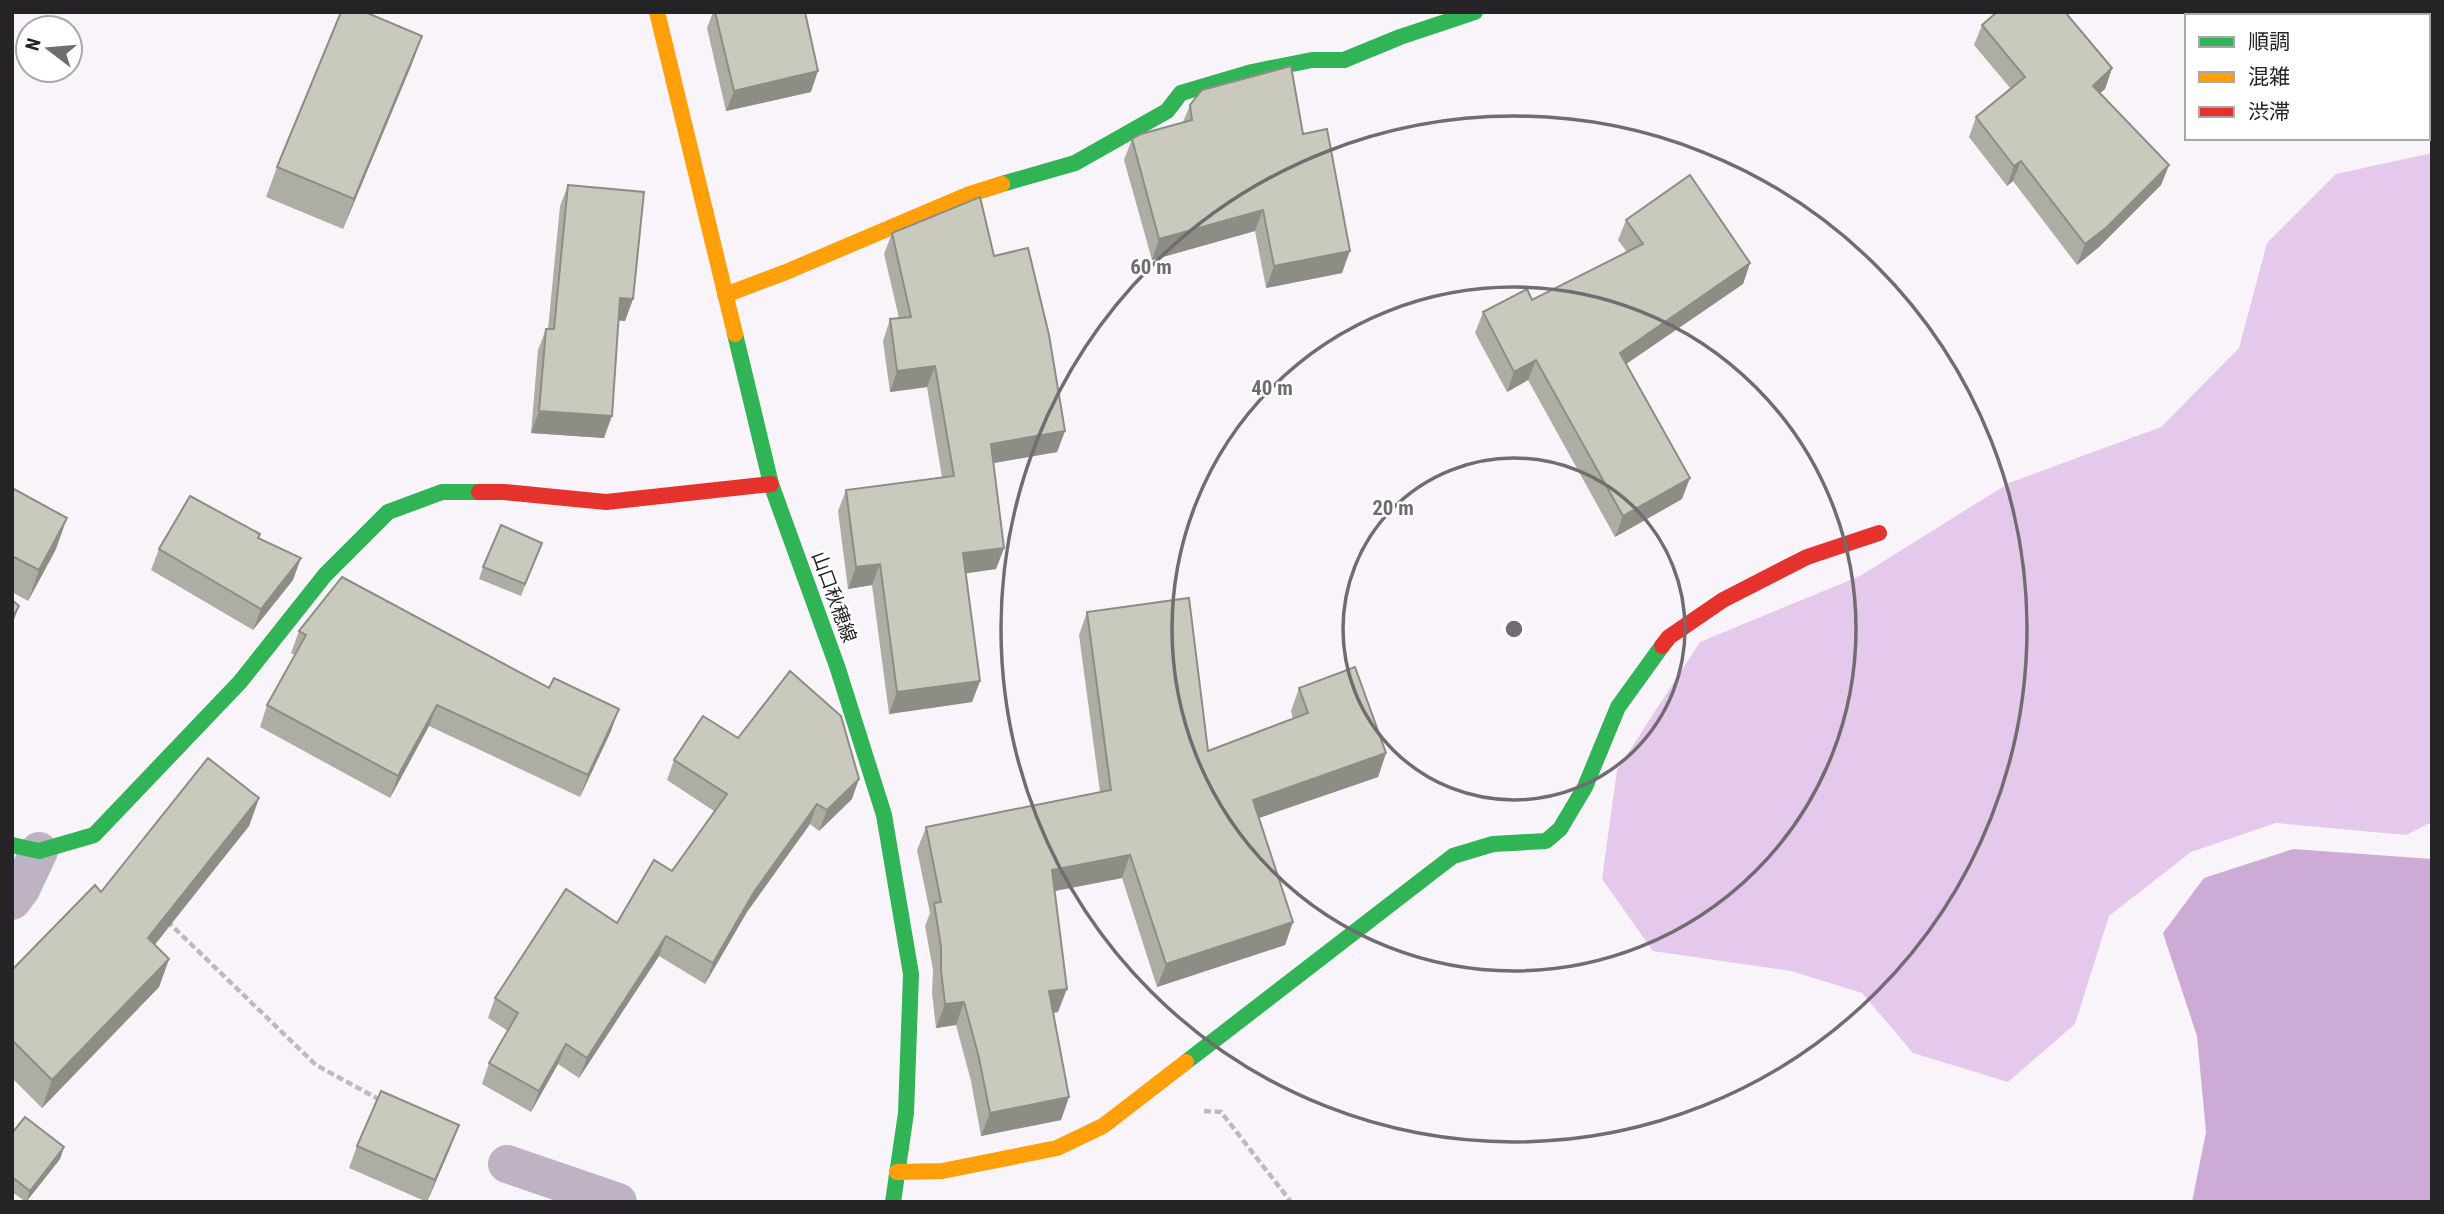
<svg xmlns="http://www.w3.org/2000/svg" width="2444" height="1214" viewBox="0 0 2444 1214" font-family="'Roboto Condensed','Noto Sans JP',sans-serif">
  <style>
    .forest { fill: #e4c9ed }
    .water { fill: #ccabd6 }
    .lines { fill: none; stroke-linecap: round; stroke-linejoin: round }
    .path { stroke: #beb8c0; stroke-width: 4.5; stroke-dasharray: 7 3.5; stroke-linecap: butt }
    .street { stroke: #beb3c2; stroke-width: 38 }
    .fast { stroke: #30b455; stroke-width: 16 }
    .slow { stroke: #ff9f0a; stroke-width: 16 }
    .jam { stroke: #e5322d; stroke-width: 16 }
    .wall { fill: #aeada3 }
    .shaded-wall { fill: #8d8d85 }
    .building { fill: #cac9be; stroke: #8d8d85; stroke-width: 2 }
    .ring { fill: none; stroke: #706c71; stroke-width: 3.5 }
    .labels { text-anchor: middle; dominant-baseline: central; stroke-width: 5; stroke-linejoin: round; paint-order: stroke }
    .street-label { font-size: 19px; fill: #262327; stroke: #fff }
    .centre { fill: #706c71; stroke: #fff; stroke-width: 3.5 }
    .ring-label { font-size: 21px; text-anchor: middle; font-weight: bold; fill: #706c71; stroke: #fff; stroke-width: 5; stroke-linejoin: round; paint-order: stroke }
  </style>
  <rect width="100%" height="100%" fill="#f9f4fa"/>
  <path class="forest" d="M2432,153V822L2406,835L2276,823L2191,852L2109,916L2075,1024L2008,1082L1913,1053L1862,993L1791,971L1653,951L1602,879L1617,770L1700,642L1860,576L2009,483L2161,427L2239,348L2267,243L2336,174Z"/>
  <path class="water" d="M2293,849L2432,859V1202H2192L2206,1132L2197,1036L2163,933L2204,878Z"/>
  <g class="lines">
    <g class="path">
      <path d="M167,921L316,1065L382,1101"/>
      <path d="M1204,1111L1221,1112L1291,1202"/>
    </g>
    <g class="street">
      <path d="M12,901L21,889L39,851"/>
      <path d="M507,1164L618,1202"/>
    </g>
    <g class="fast">
      <path d="M1002,184L1075,163L1167,111L1181,93L1252,72L1312,60H1344L1400,37L1475,12"/>
      <path d="M735,334L771,484L837,666L884,815L911,974L906,1113L893,1202"/>
      <path d="M12,845L39,851L94,835L240,682L325,575L388,512L442,492H479"/>
      <path d="M1186,1062L1453,856L1493,844L1546,841L1560,829L1585,787L1618,707L1662,646"/>
    </g>
    <g class="slow">
      <path d="M657,12L735,334"/>
      <path d="M725,295L786,272L967,195L1002,184"/>
      <path d="M897,1172L942,1171L1057,1148L1103,1126L1186,1062"/>
    </g>
    <g class="jam">
      <path d="M479,492H504L606,502L771,484"/>
      <path d="M1662,646L1669,637L1723,600L1807,557L1879,533"/>
    </g>
  </g>
  <g class="wall">
    <path d="M713,12H805L811,92L726,111L707,28Z"/>
    <path d="M1982,25L2112,68L2105,89L2100,93L2169,165L2161,185L2099,247L2077,265L2013,181L2007,186L1969,137L1976,117L2011,89L1974,45Z"/>
    <path d="M422,36L411,66L343,229L266,197L277,167Z"/>
    <path d="M1190,105L1303,134L1342,273L1266,288L1255,231L1152,260L1124,160L1132,139L1183,122Z"/>
    <path d="M568,185L633,299L625,321L619,320L604,438L531,433L538,350L546,329H548L560,206Z"/>
    <path d="M1626,220L1750,263L1743,284L1626,364L1682,499L1615,537L1528,380L1507,392L1475,333L1483,312L1532,300L1627,252L1618,240Z"/>
    <path d="M892,233L994,256L1065,431L1057,452L993,463L1004,548L996,569L966,573L980,681L972,702L889,714L872,585L848,589L838,511L846,490L942,477L927,387L890,392L883,341L890,319L899,318L884,254Z"/>
    <path d="M12,488L56,549L28,601L12,592Z"/>
    <path d="M542,543L521,596L479,579L483,567Z"/>
    <path d="M159,549L293,580L253,630L151,570Z"/>
    <path d="M1087,612L1208,751L1293,719L1291,711L1299,688L1386,753L1378,777L1259,818L1293,922L1285,945L1157,987L1122,878L1055,891L1058,1012L1053,1013L1069,1097L1061,1120L981,1136L971,1081L956,1025L936,1028L932,993L933,970L925,926L930,913L917,850L926,827L1100,792L1079,635Z"/>
    <path d="M299,631L611,731L580,797L429,726L390,798L260,727L267,705L295,655L291,653Z"/>
    <path d="M738,738L852,799L819,831L810,824L747,912L705,984L659,956L579,1078L558,1064L531,1112L482,1084L489,1063L508,1031L488,1018L495,998L617,923L672,871L714,811L667,780L674,760Z"/>
    <path d="M259,798L249,826L154,944L169,959L159,987L42,1108L12,1078V970L101,892Z"/>
    <path d="M12,1133L64,1147L60,1159L26,1202L12,1192Z"/>
    <path d="M357,1146H451L427,1202L349,1168Z"/>
  </g>
  <g class="shaded-wall">
    <path d="M422,36L411,66L343,229L354,199Z"/>
    <path d="M2112,68L2105,89L2085,106L2093,86Z"/>
    <path d="M818,71L811,92L726,111L734,91Z"/>
    <path d="M2021,161L2013,181L2007,186L2014,166Z"/>
    <path d="M2169,165L2161,185L2099,247L2077,265L2085,244Z"/>
    <path d="M1263,210L1255,231L1152,260L1159,239Z"/>
    <path d="M1350,251L1342,273L1266,288L1274,266Z"/>
    <path d="M1750,263L1743,284L1613,373L1620,353Z"/>
    <path d="M620,298L633,299L625,321L613,320Z"/>
    <path d="M1536,360L1528,380L1507,392L1514,372Z"/>
    <path d="M935,366L927,387L890,392L897,371Z"/>
    <path d="M539,411L612,416L604,438L531,433Z"/>
    <path d="M1065,431L1057,452L983,465L991,444Z"/>
    <path d="M1690,478L1682,499L1615,537L1623,516Z"/>
    <path d="M67,518L56,549L28,601L39,570Z"/>
    <path d="M1004,548L996,569L955,575L963,553Z"/>
    <path d="M301,558L293,580L253,630L261,609Z"/>
    <path d="M880,564L872,585L848,589L856,567Z"/>
    <path d="M19,606L12,625V618Z"/>
    <path d="M980,681L972,702L889,714L897,692Z"/>
    <path d="M437,705L429,726L390,798L398,776Z"/>
    <path d="M619,709L611,731L580,797L588,775Z"/>
    <path d="M1386,753L1378,777L1244,823L1253,800Z"/>
    <path d="M859,779L852,799L819,831L827,810Z"/>
    <path d="M259,798L249,826L138,966L148,938Z"/>
    <path d="M817,804L810,824L747,912L705,984L713,963L754,892Z"/>
    <path d="M1130,855L1122,878L1044,893L1052,870Z"/>
    <path d="M1293,922L1285,945L1157,987L1166,964Z"/>
    <path d="M666,936L659,956L579,1078L587,1058Z"/>
    <path d="M169,959L159,987L42,1108L52,1080Z"/>
    <path d="M1067,989L1058,1012L1041,1015L1049,991Z"/>
    <path d="M964,1002L956,1025L936,1028L945,1004Z"/>
    <path d="M566,1044L558,1064L531,1112L539,1091Z"/>
    <path d="M1069,1097L1061,1120L981,1136L990,1113Z"/>
    <path d="M459,1125L451,1146L427,1202L435,1180Z"/>
    <path d="M64,1147L60,1159L26,1202L30,1191Z"/>
  </g>
  <g class="building">
    <path d="M341,12H365L422,36L354,199L277,167Z"/>
    <path d="M715,12H805L818,71L734,91Z"/>
    <path d="M1997,12H2065L2112,68L2093,86L2169,165L2107,227L2085,244L2021,161L2014,166L1976,117L2025,77L1982,25Z"/>
    <path d="M1291,66L1303,134L1327,129L1350,251L1274,266L1263,210L1159,239L1132,139L1141,134L1192,120L1190,105L1202,90Z"/>
    <path d="M1690,175L1750,263L1620,353L1690,478L1623,516L1536,360L1514,372L1483,312L1527,289L1532,300L1643,244L1626,220Z"/>
    <path d="M568,185L644,192L633,299L620,298L612,416L539,411L546,329H554Z"/>
    <path d="M980,197L994,256L1028,248L1049,335L1065,431L991,444L1004,548L963,553L980,681L897,692L880,564L856,567L846,490L954,476L935,366L897,371L890,319L911,317L892,233Z"/>
    <path d="M12,488L67,518L39,570L14,557L12,560Z"/>
    <path d="M190,496L260,534L258,538L301,558L261,609L159,549Z"/>
    <path d="M501,525L542,543L525,584L483,567Z"/>
    <path d="M342,577L549,688L554,678L619,709L588,775L437,705L398,776L267,705L306,635L299,631Z"/>
    <path d="M1189,598L1208,751L1308,713L1299,688L1355,667L1386,753L1253,800L1293,922L1166,964L1130,855L1052,870L1067,989L1049,991L1069,1097L990,1113L979,1058L964,1002L945,1004L941,970V947L934,903L941,902L926,827L1111,790L1087,612Z"/>
    <path d="M12,600L19,606L12,618Z"/>
    <path d="M790,671L841,716L859,779L827,810L817,804L754,892L713,963L666,936L587,1058L566,1044L539,1091L489,1063L518,1013L495,998L566,889L617,923L654,860L672,871L727,794L674,760L703,716L738,738Z"/>
    <path d="M208,758L259,798L148,938L169,959L52,1080L12,1040V970L95,885L101,892Z"/>
    <path d="M381,1091L459,1125L435,1180L357,1146Z"/>
    <path d="M25,1117L64,1147L30,1191L12,1177V1133Z"/>
  </g>
  <g class="ring">
    <circle cx="1514" cy="629" r="171"/>
    <circle cx="1514" cy="629" r="342"/>
    <circle cx="1514" cy="629" r="513"/>
  </g>
  <g class="labels">
    <g class="street-label">
      <text transform="translate(834 597) rotate(70)">山口秋穂線</text>
    </g>
  </g>
  <circle cx="1514" cy="629" r="10" class="centre"/>
  <g class="ring-label">
    <text x="1151" y="274">60 m</text>
    <text x="1272" y="395">40 m</text>
    <text x="1393" y="515">20 m</text>
  </g>
  <rect width="2444" height="1214" fill="none" stroke="#262327" stroke-width="28"/>
  <rect x="2185" y="14" width="245" height="126" fill="#ffffff" stroke="#a8a7a9" stroke-width="2"/>
  <rect x="2199" y="37" width="35" height="10" fill="#30b455" stroke="#a8a7a9" stroke-width="2"/>
  <text x="2248" y="49" font-size="21" fill="#262327">順調</text>
  <rect x="2199" y="72" width="35" height="10" fill="#ff9f0a" stroke="#a8a7a9" stroke-width="2"/>
  <text x="2248" y="84" font-size="21" fill="#262327">混雑</text>
  <rect x="2199" y="107" width="35" height="10" fill="#e5322d" stroke="#a8a7a9" stroke-width="2"/>
  <text x="2248" y="119" font-size="21" fill="#262327">渋滞</text>
  <g transform="translate(49 49) rotate(286)"><circle r="33" fill="#ffffff" stroke="#a8a7a9" stroke-width="2"/>
  <path d="M0-5L12 26L0 18L-12 26Z" fill="#706c71"/>
  <text y="-10" font-size="19" font-weight="bold" text-anchor="middle" fill="#262327">N</text>
  </g>
</svg>
